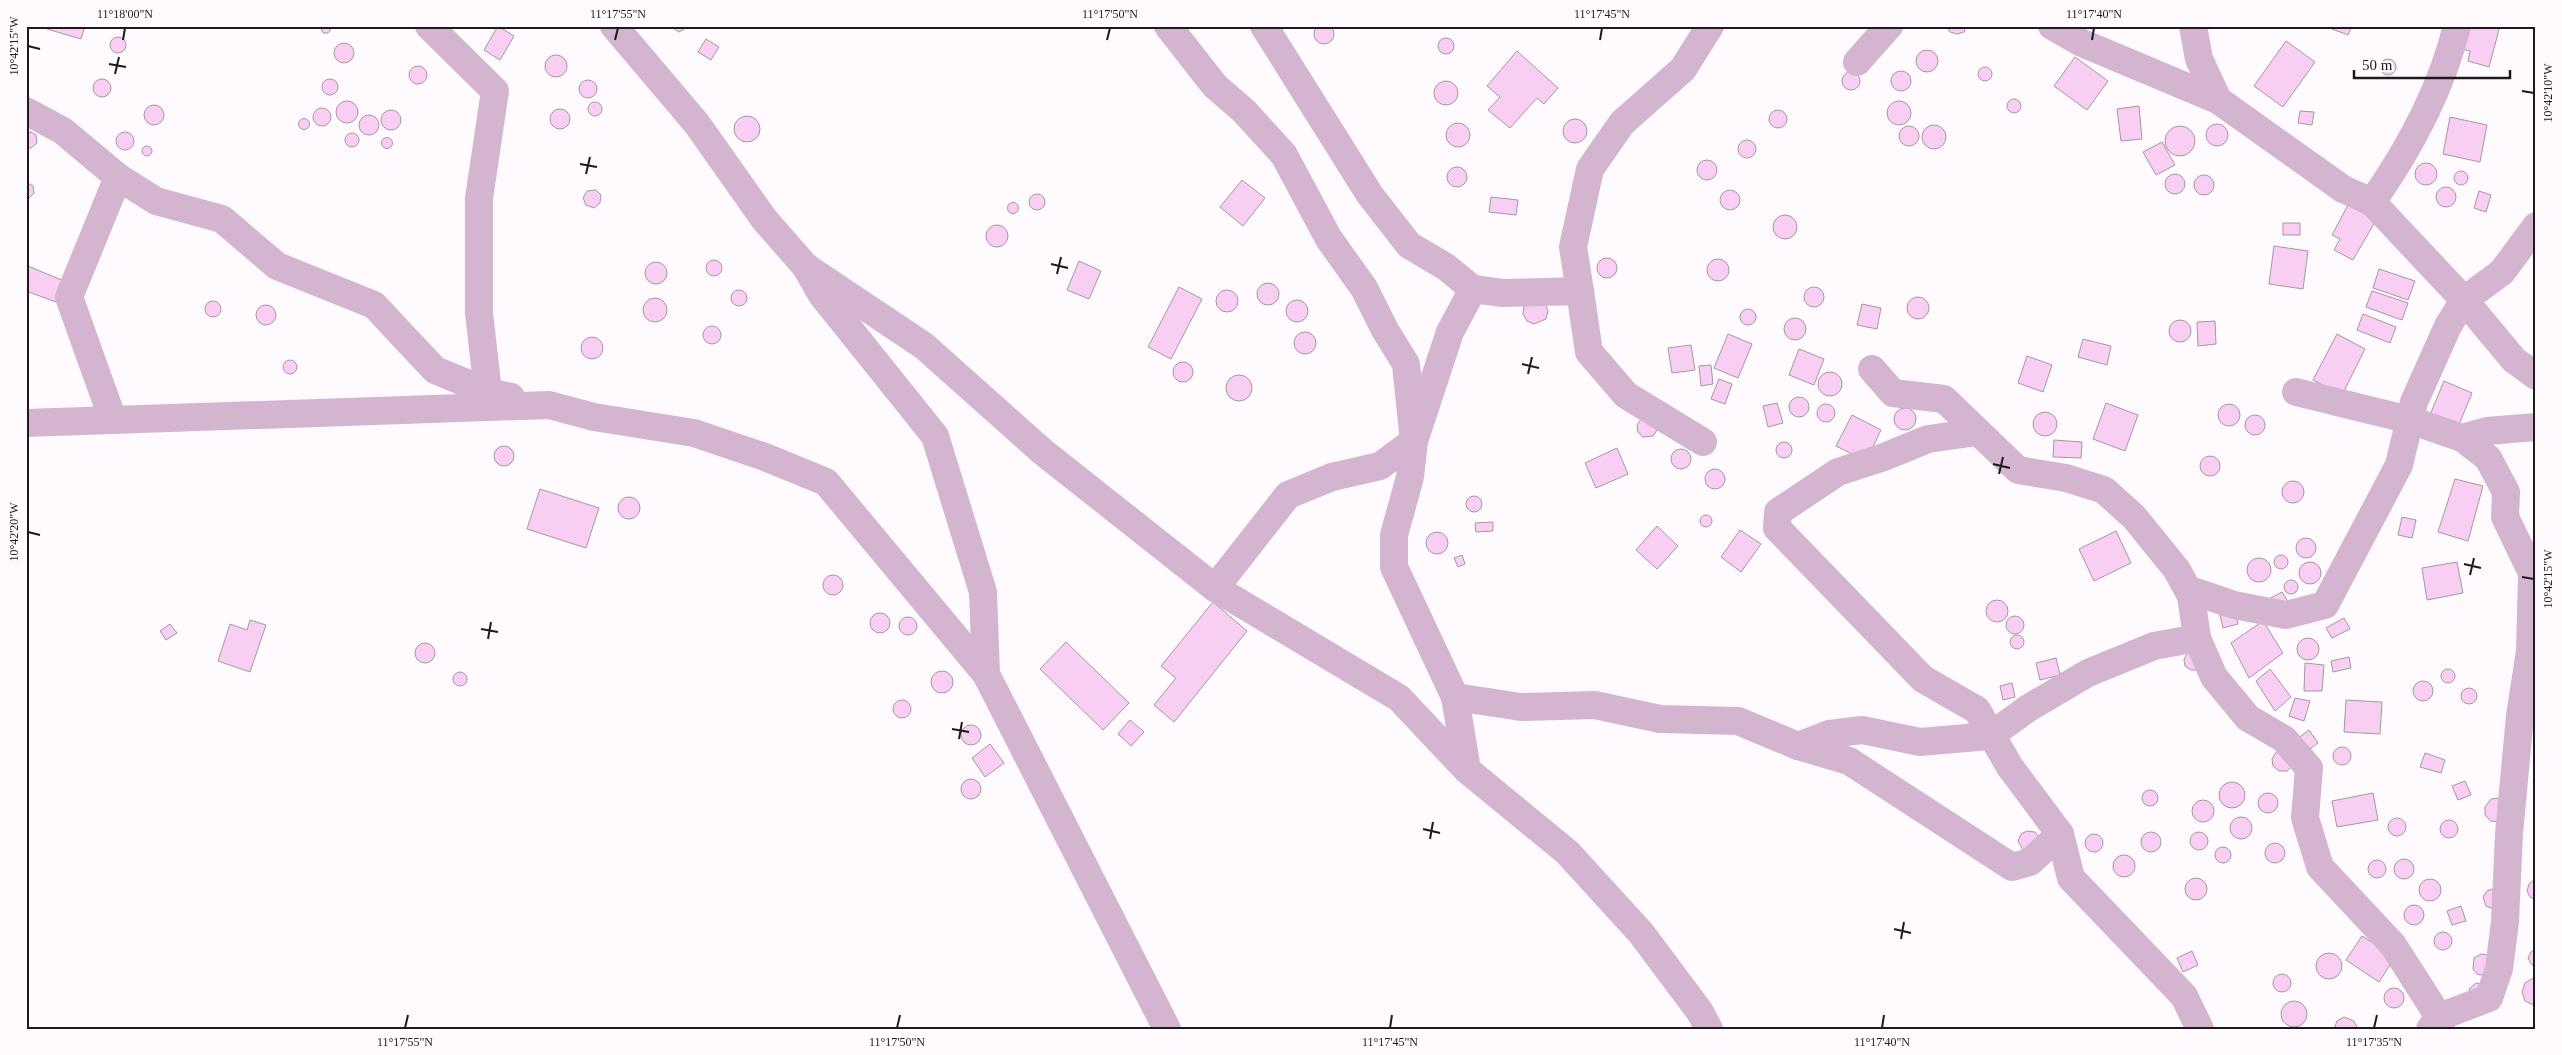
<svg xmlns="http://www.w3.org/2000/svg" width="2562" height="1055" viewBox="0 0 2562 1055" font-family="'Times New Roman',serif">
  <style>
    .building { fill: #f8cef2; stroke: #a399a1 }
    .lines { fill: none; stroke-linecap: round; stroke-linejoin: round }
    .minor { stroke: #d4b5d0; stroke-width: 28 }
    .ticks { fill: none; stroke: #1d191c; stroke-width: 2 }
    .neatline { fill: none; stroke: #1d191c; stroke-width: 2 }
    .ticks-label { font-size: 12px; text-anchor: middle; fill: #1d191c }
  </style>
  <rect width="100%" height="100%" fill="#fefafd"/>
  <g class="building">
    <circle cx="1324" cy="34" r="10"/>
    <path d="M48,26H85L81,39L47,29Z"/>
    <path d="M320,26H331V29L328,33H323Z"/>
    <path d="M498,26L514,36L500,60L484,50Z"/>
    <path d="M689,26L679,32L670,26Z"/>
    <path d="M1946,26H1966L1964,32L1957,34L1950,32Z"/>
    <path d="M2324,26H2352L2348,35Z"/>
    <path d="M2464,26H2500L2489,67L2468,61L2470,51L2458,48Z"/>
    <circle cx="118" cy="45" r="8"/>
    <circle cx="1446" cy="46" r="8"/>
    <path d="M706,39L719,47L711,60L698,52Z"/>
    <path d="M2286,41L2315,62L2283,107L2254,86Z"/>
    <circle cx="344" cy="53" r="10"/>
    <circle cx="1927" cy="61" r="11"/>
    <path d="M1517,51L1558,88L1544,104L1537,98L1510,128L1488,110L1500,97L1487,86Z"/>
    <circle cx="556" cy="66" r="11"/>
    <path d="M2075,57L2108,81L2087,110L2054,86Z"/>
    <circle cx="2388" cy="67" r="8"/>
    <circle cx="418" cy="75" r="9"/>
    <circle cx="1985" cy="74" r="7"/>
    <circle cx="1901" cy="81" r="10"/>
    <circle cx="1851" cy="81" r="9"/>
    <circle cx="330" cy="87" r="8"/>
    <circle cx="102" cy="88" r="9"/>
    <circle cx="588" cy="89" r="9"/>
    <circle cx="1446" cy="93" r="12"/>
    <circle cx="2014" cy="106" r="7"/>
    <circle cx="1899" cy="113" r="12"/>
    <circle cx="347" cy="112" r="11"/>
    <circle cx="595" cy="109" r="7"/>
    <circle cx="154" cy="115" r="10"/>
    <path d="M2139,106L2142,139L2121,141L2117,109Z"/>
    <circle cx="322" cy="117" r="9"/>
    <circle cx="560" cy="119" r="10"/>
    <circle cx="391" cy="120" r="10"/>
    <circle cx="1778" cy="119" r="9"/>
    <path d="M2300,111L2314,112L2312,125L2298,123Z"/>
    <circle cx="369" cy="125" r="10"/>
    <circle cx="747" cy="129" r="13"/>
    <path d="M2450,117L2487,125L2480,162L2443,154Z"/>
    <circle cx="304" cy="124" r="5.5"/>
    <circle cx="1575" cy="131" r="12"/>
    <circle cx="1458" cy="135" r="12"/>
    <circle cx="2217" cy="135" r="11"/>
    <circle cx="1934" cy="137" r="12"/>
    <circle cx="2180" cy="141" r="15"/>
    <circle cx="1909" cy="136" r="10"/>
    <circle cx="125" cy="141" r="9"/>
    <path d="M31,132L36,135L37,143L31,148H26V133Z"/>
    <circle cx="352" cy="140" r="7"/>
    <circle cx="387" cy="143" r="5.5"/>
    <circle cx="1747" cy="149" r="9"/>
    <path d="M2162,142L2175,165L2156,175L2143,152Z"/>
    <circle cx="147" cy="151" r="5"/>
    <circle cx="1707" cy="170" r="10"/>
    <circle cx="2426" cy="174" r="11"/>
    <circle cx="1457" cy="177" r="10"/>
    <circle cx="2461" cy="178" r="7"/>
    <circle cx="2175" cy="184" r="10"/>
    <circle cx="2204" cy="185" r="10"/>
    <path d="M1242,180L1265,198L1243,226L1220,207Z"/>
    <path d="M26,182L33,186L34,193L29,198H26Z"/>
    <circle cx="2446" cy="197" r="10"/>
    <circle cx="1730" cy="200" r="10"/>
    <path d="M596,190L601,195L600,203L594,208L586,205L583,198L587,191Z"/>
    <path d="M2479,191L2491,195L2486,212L2474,208Z"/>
    <circle cx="1037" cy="202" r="8"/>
    <path d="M1491,197L1518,200L1516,215L1489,212Z"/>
    <circle cx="1013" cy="208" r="5.5"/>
    <path d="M2348,205L2376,220L2353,260L2334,250L2340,239L2332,235Z"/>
    <circle cx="1785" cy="227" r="12"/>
    <rect x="2283" y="223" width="17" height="12"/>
    <circle cx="997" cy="236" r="11"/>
    <path d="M2274,246L2308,251L2303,289L2269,284Z"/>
    <circle cx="1607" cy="268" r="10"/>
    <circle cx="1718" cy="270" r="11"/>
    <circle cx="714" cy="268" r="8"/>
    <path d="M1079,261L1101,271L1089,299L1067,290Z"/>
    <circle cx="656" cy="273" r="11"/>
    <path d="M28,266L64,281L56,302L26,291Z"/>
    <path d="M2379,269L2415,281L2408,300L2373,288Z"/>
    <circle cx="1268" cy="294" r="11"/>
    <path d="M1179,287L1202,299L1171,359L1148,347Z"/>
    <circle cx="1814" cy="297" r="10"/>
    <circle cx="739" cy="298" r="8"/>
    <circle cx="1227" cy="301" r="11"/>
    <path d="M2372,291L2408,303L2402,320L2366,307Z"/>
    <circle cx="1918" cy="308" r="11"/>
    <circle cx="655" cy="310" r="12"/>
    <circle cx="1297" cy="311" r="11"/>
    <circle cx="213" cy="309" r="8"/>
    <path d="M1545,303L1548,311L1546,319L1534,324L1527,321L1523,314L1524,305Z"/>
    <path d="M1862,304L1881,308L1877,329L1857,325Z"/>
    <circle cx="266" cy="315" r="10"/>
    <circle cx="1748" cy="317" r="8"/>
    <path d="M2363,314L2396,327L2390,343L2357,330Z"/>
    <circle cx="1795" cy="329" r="11"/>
    <circle cx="2180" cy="331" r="11"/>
    <path d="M2215,321L2216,344L2198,346L2197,322Z"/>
    <circle cx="712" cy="335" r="9"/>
    <circle cx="1305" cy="343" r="11"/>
    <path d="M1728,334L1752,344L1738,378L1714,368Z"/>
    <path d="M2337,334L2365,349L2342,395L2313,380Z"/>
    <circle cx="592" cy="348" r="11"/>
    <path d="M2083,339L2111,346L2107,365L2078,357Z"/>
    <path d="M1691,345L1695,370L1672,373L1668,348Z"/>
    <path d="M1799,349L1824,359L1814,385L1789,375Z"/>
    <path d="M2027,356L2052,365L2043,392L2018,383Z"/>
    <circle cx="290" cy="367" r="7"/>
    <circle cx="1183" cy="372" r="10"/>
    <path d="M1711,365L1713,384L1701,386L1699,366Z"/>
    <circle cx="1830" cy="384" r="12"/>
    <circle cx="1239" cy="388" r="13"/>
    <path d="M1719,379L1732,384L1725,404L1711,399Z"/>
    <path d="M2444,381L2472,393L2458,427L2430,415Z"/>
    <circle cx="1799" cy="407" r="10"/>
    <path d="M1777,403L1783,423L1768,427L1763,406Z"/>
    <path d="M2106,403L2138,415L2125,451L2093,439Z"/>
    <circle cx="1826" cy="413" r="9"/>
    <circle cx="2229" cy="415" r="11"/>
    <circle cx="1905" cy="419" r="11"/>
    <circle cx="2045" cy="424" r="12"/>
    <circle cx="2255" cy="425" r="10"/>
    <path d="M1852,415L1881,430L1866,461L1836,446Z"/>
    <path d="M1642,418L1657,430L1653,436L1643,437L1638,432L1637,425Z"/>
    <path d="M2054,440L2082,442L2081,458L2053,457Z"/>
    <circle cx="1784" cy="450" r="8"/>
    <circle cx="504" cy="456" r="10"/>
    <path d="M1617,448L1628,474L1596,488L1585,463Z"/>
    <circle cx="1681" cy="459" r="10"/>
    <circle cx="2210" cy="466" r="10"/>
    <circle cx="1715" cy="479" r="10"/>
    <path d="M2455,479L2483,486L2468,541L2438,532Z"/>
    <circle cx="2293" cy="492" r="11"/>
    <path d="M540,489L599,508L586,548L527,529Z"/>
    <circle cx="1474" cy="504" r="8"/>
    <circle cx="629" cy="508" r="11"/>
    <circle cx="1706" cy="521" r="6"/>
    <path d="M2402,517L2416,520L2412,538L2398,535Z"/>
    <path d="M1493,522V531L1476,532L1475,523Z"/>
    <path d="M1657,526L1678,546L1657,569L1636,550Z"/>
    <path d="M1740,530L1761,544L1741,572L1721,557Z"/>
    <path d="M2116,531L2131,563L2094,581L2079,549Z"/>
    <circle cx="1437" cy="543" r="11"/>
    <circle cx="2306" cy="548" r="10"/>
    <circle cx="2281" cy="562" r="7"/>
    <path d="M1462,555L1465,564L1458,567L1454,558Z"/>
    <circle cx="2259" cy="570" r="12"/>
    <path d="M2457,562L2463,593L2427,600L2422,568Z"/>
    <circle cx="2310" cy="573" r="11"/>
    <circle cx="833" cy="585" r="10"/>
    <circle cx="2291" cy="587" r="7"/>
    <path d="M2282,592L2289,603L2267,600Z"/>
    <circle cx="1997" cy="611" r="11"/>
    <path d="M1213,602L1247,631L1174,722L1154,705L1176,678L1161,666Z"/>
    <path d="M2234,607L2238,624L2223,628L2219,611Z"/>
    <circle cx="880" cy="623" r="10"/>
    <circle cx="2015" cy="625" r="9"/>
    <circle cx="908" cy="626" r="9"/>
    <path d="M2344,618L2350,629L2332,638L2326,628Z"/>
    <path d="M250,620L266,625L250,672L218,661L230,624L247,630Z"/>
    <path d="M2263,621L2283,653L2249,678L2231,643Z"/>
    <path d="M170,624L177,633L166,640L160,631Z"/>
    <circle cx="2017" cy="642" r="7"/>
    <circle cx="2308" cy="649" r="11"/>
    <path d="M1066,642L1129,703L1103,730L1040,669Z"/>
    <circle cx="425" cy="653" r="10"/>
    <path d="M2187,653L2202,655L2199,670H2191L2185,666L2184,660Z"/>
    <path d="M2349,657L2351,668L2333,672L2331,661Z"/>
    <path d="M2056,658L2060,675L2040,680L2036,663Z"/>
    <path d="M2305,663L2324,665L2322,691H2304Z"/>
    <path d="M2270,669L2291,697L2275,711L2256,681Z"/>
    <circle cx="2448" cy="676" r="7"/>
    <circle cx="942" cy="682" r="11"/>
    <circle cx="460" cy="679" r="7"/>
    <circle cx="2423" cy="691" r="10"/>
    <path d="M2012,683L2015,697L2003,700L2000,686Z"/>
    <circle cx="2469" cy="696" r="8"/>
    <path d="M2295,698L2310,701L2304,721L2289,716Z"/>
    <circle cx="902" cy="709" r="9"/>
    <path d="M2346,700L2382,702L2380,734L2344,732Z"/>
    <path d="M1130,720L1144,732L1131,746L1118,734Z"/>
    <circle cx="971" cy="735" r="10"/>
    <path d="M2309,730L2318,743L2306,752L2297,739Z"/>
    <path d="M990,744L1004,763L985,777L972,758Z"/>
    <circle cx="2342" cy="756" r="9"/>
    <path d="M2277,751L2293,765L2287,771H2279L2273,766L2272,759Z"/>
    <path d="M2425,753L2445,760L2441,773L2420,767Z"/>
    <circle cx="971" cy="789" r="10"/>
    <path d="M2465,781L2471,795L2458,800L2452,786Z"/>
    <circle cx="2232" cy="795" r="13"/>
    <circle cx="2150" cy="798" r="8"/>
    <circle cx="2268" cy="803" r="10"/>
    <path d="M2373,793L2378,820L2337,827L2332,801Z"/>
    <path d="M2499,798L2500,822L2491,821L2485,815V807L2491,799Z"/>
    <circle cx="2203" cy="811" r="11"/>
    <circle cx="2241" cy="828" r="11"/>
    <circle cx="2397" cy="827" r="9"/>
    <circle cx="2449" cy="829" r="9"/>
    <path d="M2027,831L2035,832L2039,837L2023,850L2018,841L2021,834Z"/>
    <circle cx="2199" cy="841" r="9"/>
    <circle cx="2151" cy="842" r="10"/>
    <circle cx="2094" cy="843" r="9"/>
    <circle cx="2275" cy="853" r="10"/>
    <circle cx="2223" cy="855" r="8"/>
    <circle cx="2124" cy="866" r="11"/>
    <circle cx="2404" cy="869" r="10"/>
    <circle cx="2377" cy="869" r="9"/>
    <circle cx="2196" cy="889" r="11"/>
    <circle cx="2430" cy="890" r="11"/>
    <path d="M2534,880H2536V900L2530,897L2527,891L2529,884Z"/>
    <path d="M2493,889V909L2486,906L2483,897L2487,891Z"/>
    <circle cx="2414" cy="915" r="10"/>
    <path d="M2461,906L2466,921L2452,925L2447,911Z"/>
    <circle cx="2443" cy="941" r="9"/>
    <path d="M2362,936L2395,957L2379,982L2346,960Z"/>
    <path d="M2536,948V968L2531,964L2528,958L2531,952Z"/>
    <path d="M2192,951L2198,965L2183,972L2177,958Z"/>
    <circle cx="2329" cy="966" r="13"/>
    <path d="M2481,954L2488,955L2486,976L2477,974L2473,969L2474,958Z"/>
    <circle cx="2282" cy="983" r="9"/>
    <path d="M2533,978H2536V1006L2525,1001L2522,992L2525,983Z"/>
    <path d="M2476,983L2480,984L2473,998L2469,989Z"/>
    <circle cx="2394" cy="998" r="10"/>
    <circle cx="2294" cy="1014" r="13"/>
    <path d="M2344,1017L2354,1021L2358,1029H2334L2337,1021Z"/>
  </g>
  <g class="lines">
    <g class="minor">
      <path d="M429,26L495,91L479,198V313L488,392"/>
      <path d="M614,26L697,124L764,219L806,267L822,295L935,436L983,592L986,674"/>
      <path d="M1168,26L1215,86L1244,111L1284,155L1329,239L1364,288L1385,330L1406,364L1414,441L1410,477L1394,535V567L1455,697L1467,770"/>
      <path d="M1264,26L1370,195L1409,245L1446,267L1473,289"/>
      <path d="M2052,26L2082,43L2218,100L2343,189L2372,202L2464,300L2514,360L2536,376"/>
      <path d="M2193,26L2199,59L2218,100"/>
      <path d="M1857,62L1889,26"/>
      <path d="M26,111L63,131L118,177L69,297L113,420"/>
      <path d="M118,177L156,201L222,219L277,266L374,305L435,370L488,392L511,397"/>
      <path d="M2372,202C2410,148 2441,91 2457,26"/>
      <path d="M806,267L924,346L1043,452L1215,588L1399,698L1467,770L1567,852L1641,933L1700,1012L1709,1029"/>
      <path d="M1580,291L1573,247L1590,169L1622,123L1683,69L1710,26"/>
      <path d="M1872,369L1893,393L1944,399L2018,470L2066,478L2104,490L2134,517L2177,570L2191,596L2197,638L2214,677L2248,718L2284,739L2309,768L2305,818L2320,867L2393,945L2439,1017L2441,1029"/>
      <path d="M2296,392L2410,420L2462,438L2487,431L2536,427"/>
      <path d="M26,423L549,405L594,417L694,433L765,457L826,482L986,674L1167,1029"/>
      <path d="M1977,432L1928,439L1884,457L1838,472L1778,512L1777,528L1923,679L1977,710L2010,767L2060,834L2071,878L2184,996L2200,1029"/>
      <path d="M1215,588L1288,495L1332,477L1380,466L1414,441L1450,332L1473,289L1503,293L1580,291L1589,352L1626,395L1703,442"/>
      <path d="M2191,596L2196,592L2234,605L2286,615L2325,605L2399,465L2414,402L2448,326L2464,300L2502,272L2536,226"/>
      <path d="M1455,697L1521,707L1595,705L1660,719L1738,721L1798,746L1829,734L1862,730L1920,742L1990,736L2027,709L2088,673L2154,646L2197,638"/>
      <path d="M1798,746L1849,761L2012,867L2030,862L2060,834"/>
      <path d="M2430,1029L2439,1017L2489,998L2499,969L2505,922L2509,834L2520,716L2530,651L2532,573L2505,517L2506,492L2488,458L2462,438"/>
    </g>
  </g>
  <path class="ticks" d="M123,40L125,28M615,40L618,28M1107,40L1110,28M1600,40L1602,28M2092,40L2094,28M28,46L40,49M109,64L126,67M115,74L119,57M2522,91L2534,93M580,164L597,167M586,174L590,157M1051,264L1068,268M1057,274L1061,257M1522,364L1539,368M1528,374L1532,357M1993,464L2010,468M1999,474L2003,457M28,532L40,535M2464,564L2481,568M2470,575L2474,558M2522,577L2534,579M481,629L498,632M488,639L491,622M952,729L969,732M959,739L962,722M1423,829L1440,833M1430,839L1433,822M1894,929L1911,933M1901,939L1904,922M405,1028L408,1015M897,1028L900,1015M1390,1028L1392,1015M1882,1028L1884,1015M2374,1028L2377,1015"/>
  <rect width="2562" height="1055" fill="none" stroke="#fefafd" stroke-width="55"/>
  <path d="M2354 70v8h156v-8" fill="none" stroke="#1d191c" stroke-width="2.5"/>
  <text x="2362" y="70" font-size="15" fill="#1d191c" stroke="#fefafd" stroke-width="4" paint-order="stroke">50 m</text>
  <rect x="28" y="28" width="2506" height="1000" class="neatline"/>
  <g class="ticks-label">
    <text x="125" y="18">11°18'00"N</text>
    <text x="618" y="18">11°17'55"N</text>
    <text x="1110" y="18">11°17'50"N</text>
    <text x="1602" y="18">11°17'45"N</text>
    <text x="2094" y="18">11°17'40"N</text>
    <text transform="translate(14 46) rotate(-90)" y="4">10°42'15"W</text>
    <text transform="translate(2548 93) rotate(-90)" y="4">10°42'10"W</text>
    <text transform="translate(14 532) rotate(-90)" y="4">10°42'20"W</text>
    <text transform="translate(2548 579) rotate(-90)" y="4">10°42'15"W</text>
    <text x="405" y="1046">11°17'55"N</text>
    <text x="897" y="1046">11°17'50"N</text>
    <text x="1390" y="1046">11°17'45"N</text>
    <text x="1882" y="1046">11°17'40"N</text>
    <text x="2374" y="1046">11°17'35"N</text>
  </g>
</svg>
